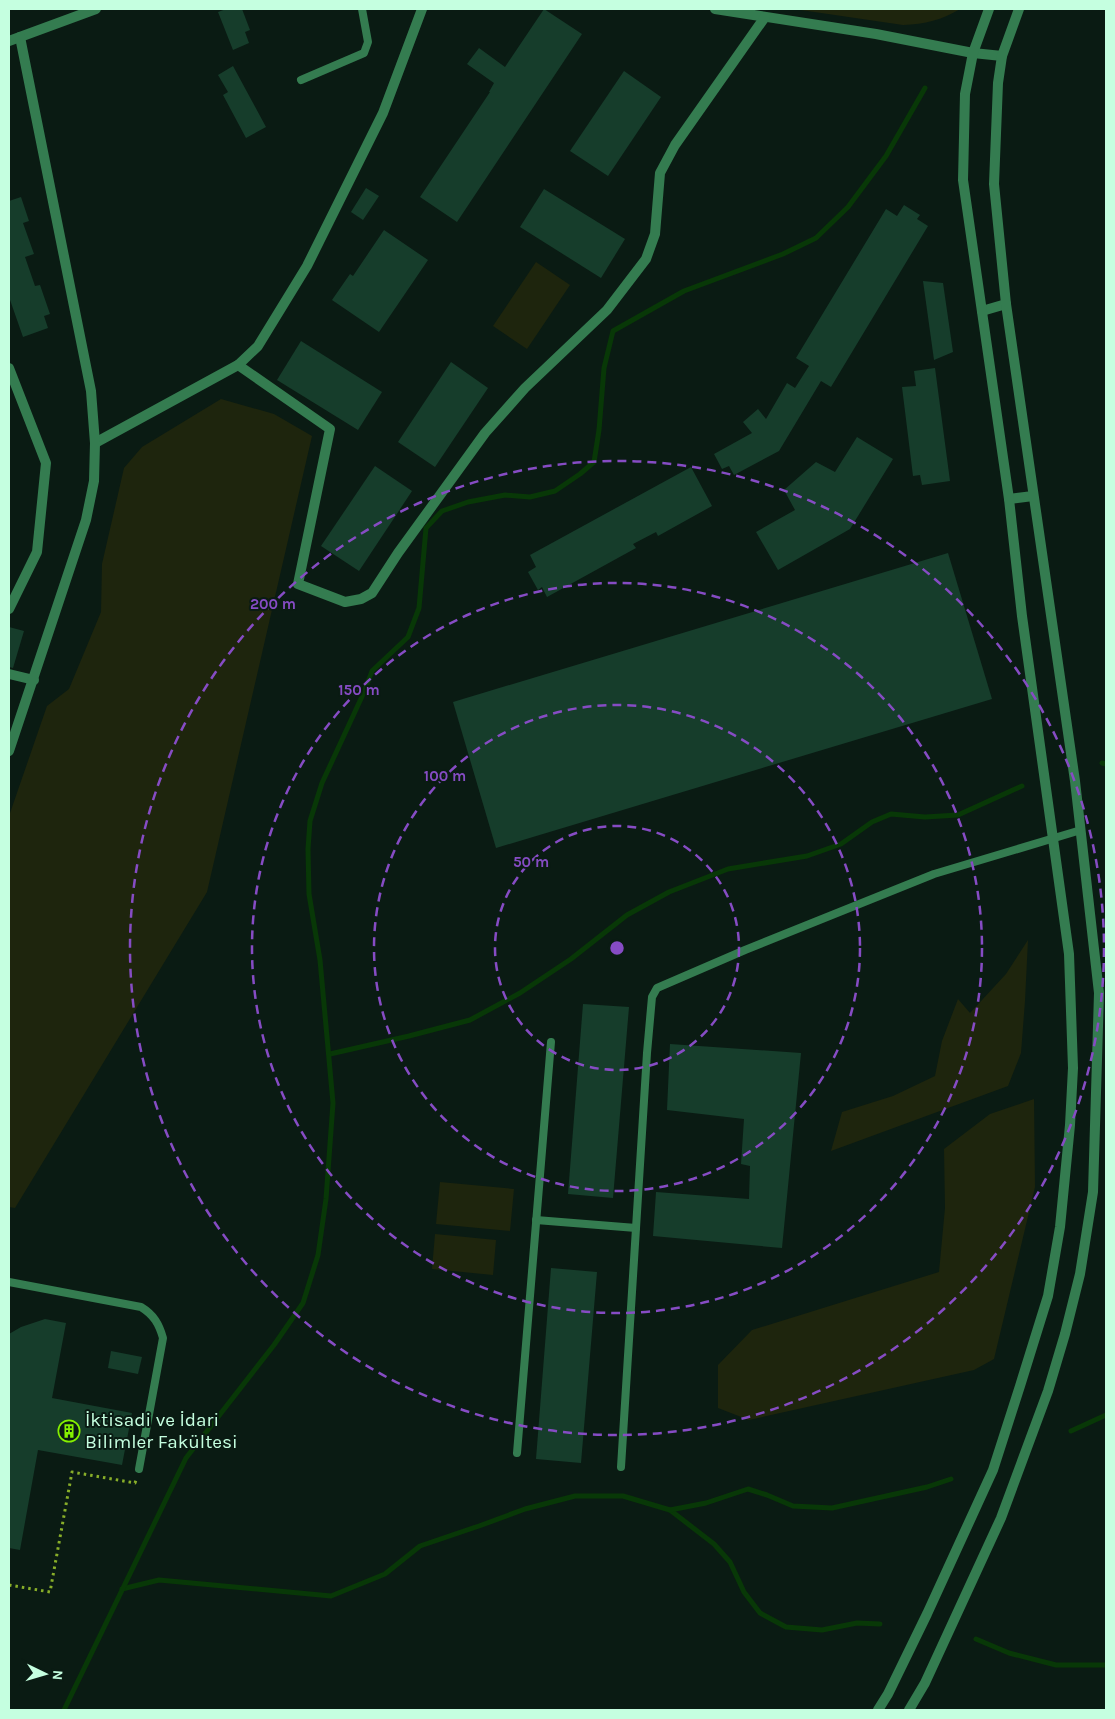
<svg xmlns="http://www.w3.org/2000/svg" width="1115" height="1719" viewBox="0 0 1115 1719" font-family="Karla,sans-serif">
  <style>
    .green { fill: #1e250d }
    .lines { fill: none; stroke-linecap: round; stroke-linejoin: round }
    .stream { stroke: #083807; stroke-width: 5 }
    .building { fill: #163d2b }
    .path { stroke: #88ae29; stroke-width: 3; stroke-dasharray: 2.5 4; stroke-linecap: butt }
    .service { stroke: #347c50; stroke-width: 8 }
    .minor { stroke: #347c50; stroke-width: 10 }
    .tertiary { stroke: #347c50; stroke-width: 10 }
    .ring { fill: none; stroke: #864cc4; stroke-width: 2.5; stroke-dasharray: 9 6 }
    .labels { text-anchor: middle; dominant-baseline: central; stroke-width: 4; stroke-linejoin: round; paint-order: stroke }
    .poi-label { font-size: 19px; fill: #c5ffe0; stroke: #0a1b13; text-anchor: start }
    .centre { fill: #864cc4; stroke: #0a1b13; stroke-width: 2.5 }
    .ring-label { font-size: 15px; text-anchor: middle; font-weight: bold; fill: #864cc4; stroke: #0a1b13; stroke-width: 4; stroke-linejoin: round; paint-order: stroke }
  </style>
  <rect width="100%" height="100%" fill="#0a1b13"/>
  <g class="green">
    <path d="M794,9H960C942,20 925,24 903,25Z"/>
    <path d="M536,262L570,285L527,349L493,326Z"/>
    <path d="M221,399L274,414L312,436L207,892L15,1208L9,1207V816L47,706L69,689L101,612L102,564L124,468L142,447Z"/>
    <path d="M1028,940L1025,1001L1021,1053L1008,1086L831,1151L842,1112L893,1096L935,1076L942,1041L958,999L970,1013L1006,974Z"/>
    <path d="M1034,1099L1035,1187L994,1359L974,1370L749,1420L718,1408V1365L752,1330L939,1272L945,1208L944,1149L990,1114Z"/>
    <path d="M440,1182L514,1189L510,1231L436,1224Z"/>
    <path d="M435,1234L496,1240L493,1275L432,1269Z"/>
  </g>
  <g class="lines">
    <g class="stream">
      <path d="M1102,763L1106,764"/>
      <path d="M330,1054L409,1036L470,1020L520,993L571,959L627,915L669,892L728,869L807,856L841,844L872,822L891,814L925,817L958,815L1022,786"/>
      <path d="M1071,1431L1106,1415"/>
      <path d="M670,1510L714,1544L730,1562L744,1592L760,1613L786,1627L822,1630L857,1623L880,1624"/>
      <path d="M122,1589L159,1580L331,1596L385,1574L420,1546L479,1526L525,1509L575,1496H623L670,1510L706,1503L748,1489L767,1495L793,1506L832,1508L927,1487L951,1479"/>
      <path d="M976,1639L1009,1653L1056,1665H1106"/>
      <path d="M64,1710L186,1458L274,1345L303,1303L318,1255L326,1199L333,1103L320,960L309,894L308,849L310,821L322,783L365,690L372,671L408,637L419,608L426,528L442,511L468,502L505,495L530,497L555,491L580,474L594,462L599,430L604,368L613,331L684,291L783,254L816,238L848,207L886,156L925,88"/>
    </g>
  </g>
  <g class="building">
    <path d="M226,9H242L250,30L245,32L249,43L233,50L218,12Z"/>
    <path d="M544,9L582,34L457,222L420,197L490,92H489L494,83L467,64L479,48L505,67Z"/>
    <path d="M233,66L266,127L246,138L223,95L228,92L218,75Z"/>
    <path d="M624,71L661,97L608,176L570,151Z"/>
    <path d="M366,188L379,196L363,220L351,212Z"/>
    <path d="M544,189L625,239L601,278L520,227Z"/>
    <path d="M21,197L29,221L23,223L34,254L25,257L35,286L40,285L50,314L44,316L48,328L23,337L9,297V201Z"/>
    <path d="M904,205L920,215L917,219L928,226L831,387L821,381L779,451L734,475L729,466L722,469L714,454L752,433L743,422L758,409L766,419L787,383L795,388L809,366L796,358L886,209L897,216Z"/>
    <path d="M384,230L428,260L379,332L332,300L350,274L353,276Z"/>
    <path d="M923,281L943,283L953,352L934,360Z"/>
    <path d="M301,341L382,392L358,430L277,380Z"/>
    <path d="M451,362L488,388L435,467L398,442Z"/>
    <path d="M935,368L950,481L922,485L920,475L913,476L902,387L916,386L914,371Z"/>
    <path d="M857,437L893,459L850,529L778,570L756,532L795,510L784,490L816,462L835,472Z"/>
    <path d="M375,466L412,491L359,571L321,546Z"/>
    <path d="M691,467L712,506L658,536L656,532L633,544L636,548L547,597L542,587L538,590L528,572L536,567L530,555Z"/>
    <path d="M948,553L992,699L496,848L453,702Z"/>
    <path d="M9,627L24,631L13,668L9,667Z"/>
    <path d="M583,1004L629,1007L613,1198L568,1194Z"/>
    <path d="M670,1044L801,1053L782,1248L653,1236L656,1192L749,1199L750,1166L741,1164L744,1119L667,1110Z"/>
    <path d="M551,1268L597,1272L581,1463L536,1459Z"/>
    <path d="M45,1319L66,1323L52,1398L132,1413L122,1465L38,1450L20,1550L9,1548V1334L21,1327Z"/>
    <path d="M111,1351L142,1357L138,1374L108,1368Z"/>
  </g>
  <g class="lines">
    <path class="path" d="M9,1585L50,1592L72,1472L135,1483L136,1480"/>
    <g class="service">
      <path d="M301,80L364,53L368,42L362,9"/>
      <path d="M536,1220L636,1228"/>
      <path d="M9,1282L141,1307C154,1315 159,1324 163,1338L139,1469"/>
      <path d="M517,1453L551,1042"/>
      <path d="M621,1467L647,1053L652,997L657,988L745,950L934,874L1081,830"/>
    </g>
    <g class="minor">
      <path d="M715,9L876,34L973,53L1002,56"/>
      <path d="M9,41L96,9"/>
      <path d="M238,365L330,429L298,584L345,602L361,599L372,593L398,553L485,433L525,388L607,310L646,259L655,234L660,173L675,145L765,17"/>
      <path d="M9,368L46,463L37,552L9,609"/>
      <path d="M95,443L238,365L258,346L307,266L383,113L422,9"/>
      <path d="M9,674L34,680"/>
      <path d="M9,751L86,520L94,481L95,443L91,391L20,37"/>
    </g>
    <g class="tertiary">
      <path d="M982,311L1006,304"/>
      <path d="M1009,499L1033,496"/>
      <path d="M878,1710L888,1694L927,1614L993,1470L1020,1386L1048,1296L1060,1227L1070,1125L1073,1068L1069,954L1022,616L1009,499L963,180L965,94L973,53L989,9"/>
      <path d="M909,1710L925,1683L1001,1518L1048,1391L1065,1334L1080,1274L1093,1192L1099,993L1075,781L1006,304L994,184L998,83L1002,56L1019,9"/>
    </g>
  </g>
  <g class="ring">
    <circle cx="617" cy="948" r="122"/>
    <circle cx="617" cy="948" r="243"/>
    <circle cx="617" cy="948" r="365"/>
    <circle cx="617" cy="948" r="487"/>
  </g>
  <defs>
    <g id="building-ring" transform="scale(1.125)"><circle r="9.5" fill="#0a1b13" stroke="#85f000" stroke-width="1.5"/><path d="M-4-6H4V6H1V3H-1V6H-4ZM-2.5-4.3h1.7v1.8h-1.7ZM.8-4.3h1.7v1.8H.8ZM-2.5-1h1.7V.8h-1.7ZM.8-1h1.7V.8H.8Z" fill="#85f000"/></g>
  </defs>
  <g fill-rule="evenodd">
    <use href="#building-ring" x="69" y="1431"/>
  </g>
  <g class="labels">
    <g class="poi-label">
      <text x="85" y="1420">İktisadi ve İdari<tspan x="85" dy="22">Bilimler Fakültesi</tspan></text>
    </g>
  </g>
  <circle cx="617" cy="948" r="8" class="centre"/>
  <g class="ring-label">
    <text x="273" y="609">200 m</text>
    <text x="359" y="695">150 m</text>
    <text x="445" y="781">100 m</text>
    <text x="531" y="867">50 m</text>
  </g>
  <rect width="1115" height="1719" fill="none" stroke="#c5ffe0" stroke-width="20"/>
  <g transform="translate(45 1674) rotate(95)" stroke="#0a1b13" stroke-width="4" paint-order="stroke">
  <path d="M0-4L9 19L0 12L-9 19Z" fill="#c5ffe0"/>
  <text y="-8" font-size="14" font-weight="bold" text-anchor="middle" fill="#c5ffe0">N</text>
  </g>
</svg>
